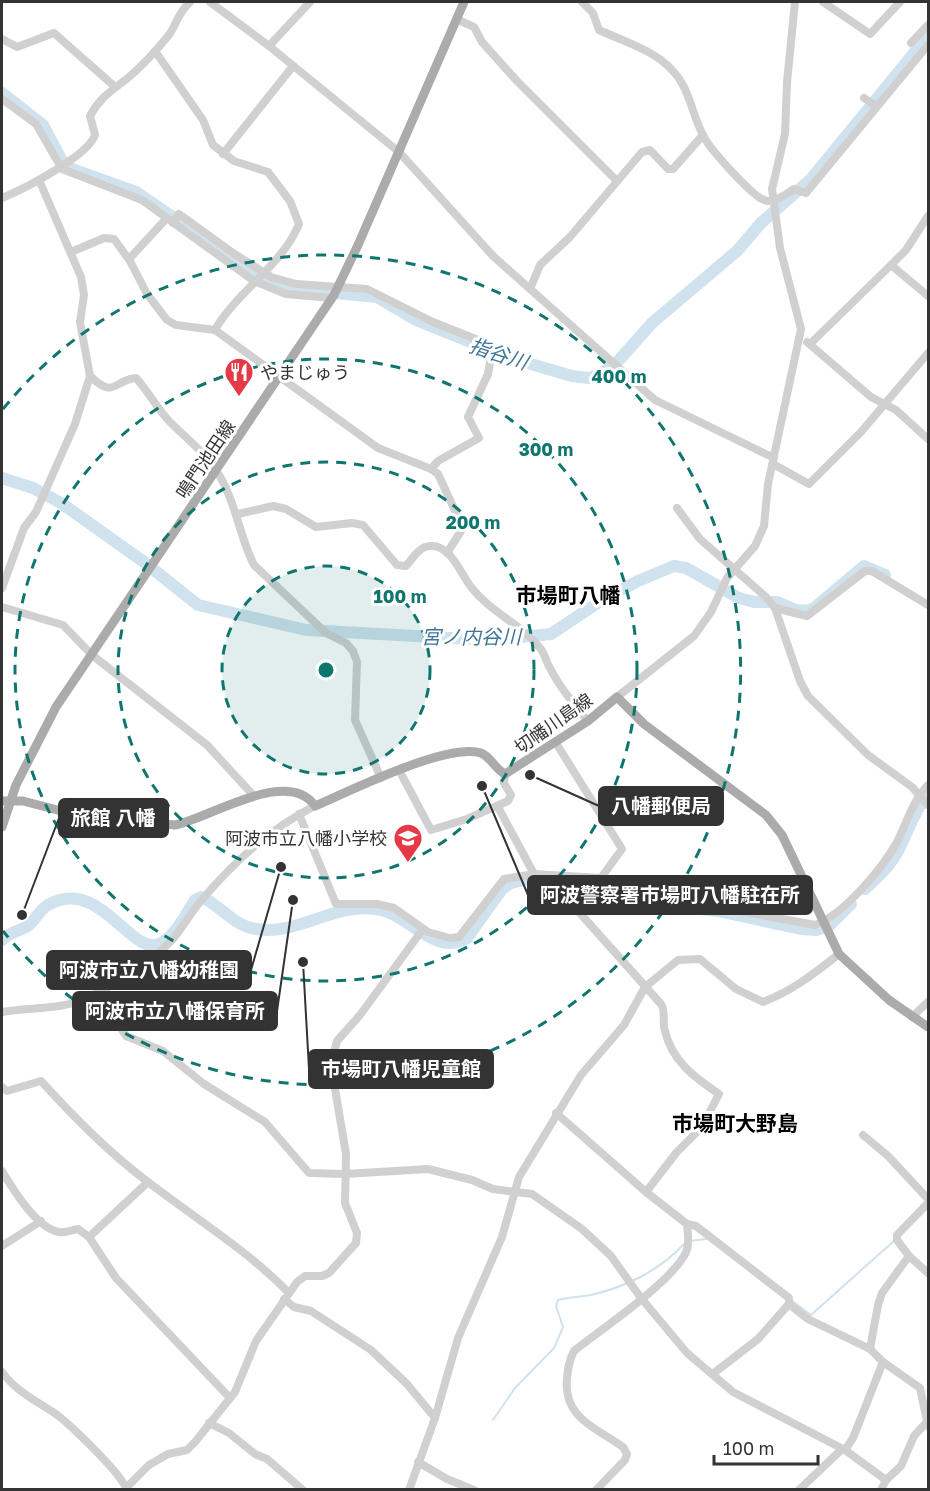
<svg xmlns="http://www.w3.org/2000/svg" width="930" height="1491" viewBox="0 0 930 1491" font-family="'Golos Text','Noto Sans JP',sans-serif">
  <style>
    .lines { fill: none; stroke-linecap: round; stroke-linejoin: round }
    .stream { stroke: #cfe2ee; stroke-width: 2 }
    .river { stroke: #cfe2ee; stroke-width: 12 }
    .minor { stroke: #d0d0d0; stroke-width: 8 }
    .major { stroke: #ababab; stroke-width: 9 }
    .ring { fill: none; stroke: #0f766e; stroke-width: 3; stroke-dasharray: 10 8 }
    .labels { text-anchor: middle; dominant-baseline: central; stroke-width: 6; stroke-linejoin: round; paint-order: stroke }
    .poi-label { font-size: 18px; fill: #333; stroke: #fff; text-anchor: start }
    .street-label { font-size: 18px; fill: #333; stroke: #fff }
    .water-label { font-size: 20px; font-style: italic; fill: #3f7597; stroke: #fff }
    .quarter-label { font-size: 21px; font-weight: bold; fill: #000; stroke: #fff }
    .centre { fill: #0f766e; stroke: #fff; stroke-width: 3 }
    .ring-label { font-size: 18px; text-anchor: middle; font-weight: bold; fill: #0f766e; stroke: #fff; stroke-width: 6; stroke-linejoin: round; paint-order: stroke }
    .leader { fill: none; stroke: #333; stroke-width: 2 }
    .callout-dot { fill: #333; stroke: #fff; stroke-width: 2 }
    .callout { fill: #333; stroke: #333; stroke-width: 2 }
    .callout-label { font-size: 20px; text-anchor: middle; font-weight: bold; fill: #fff }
  </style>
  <rect width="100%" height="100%" fill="#fff"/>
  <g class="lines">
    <g class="stream">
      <path d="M689,1241L707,1239"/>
      <path d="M791,1300L811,1315L895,1240"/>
      <path d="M493,1420L515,1388L554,1348L563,1327L556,1306L558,1300C569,1297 580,1297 591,1295C626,1287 660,1270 684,1244"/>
    </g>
    <g class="river">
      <path d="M2,93L43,125L61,159L69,168L136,192L271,284L286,288L377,297L416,320L510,358L572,376L589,378L602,374L620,359L652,323L737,251L761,223L811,179L928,36"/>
      <path d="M2,478L33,488L61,503L144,562L198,605L306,630L489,640L551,634L596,604L638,581L674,566L686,568L739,598L754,602H777L796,610L806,611L814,608L864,566L885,575"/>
      <path d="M865,889C878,877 891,865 899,849C909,829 915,810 928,793"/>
      <path d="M2,940C10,931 20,932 29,925C36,919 40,909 48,905C101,875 132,960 161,943C176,935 186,914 195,900L201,897C221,905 233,926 256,929C299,936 337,900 381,910C410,916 435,957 467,938L502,889L511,883L527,879L591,882L605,885L627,900L718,911L801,929L817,930L831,924L851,904"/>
    </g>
    <g class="minor">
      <path d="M210,2L269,46L399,152L493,256L655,400L774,458"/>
      <path d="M582,2L593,13L599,30C623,41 654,50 672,70C690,88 692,116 704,137C710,149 752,196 764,200C774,204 786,194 794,189L806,193L928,45"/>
      <path d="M823,2L870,34L900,2"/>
      <path d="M456,19L474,27L482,42L517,81L617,181"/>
      <path d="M2,39L17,47L54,33L114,86"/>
      <path d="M911,43L928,25"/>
      <path d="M269,46L310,2"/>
      <path d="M155,51L203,120L213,145L234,161L268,172L290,201L299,224C282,266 237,291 215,330"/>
      <path d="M864,98L876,106"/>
      <path d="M2,99L36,124L62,169L142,200L254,281L286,294L332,298"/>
      <path d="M223,154L293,66"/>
      <path d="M39,180L81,277L84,295L80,322L90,376C115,400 113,380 136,378C149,392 157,409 170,422C190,442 211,457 224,484C237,510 241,540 254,565L326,633L346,643L353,651L357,662L355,720L381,778"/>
      <path d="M2,198C24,189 88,156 95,135L90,116C100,97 113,90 129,77C143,65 156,51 168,36C177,25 176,15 190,2"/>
      <path d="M173,223L179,214L233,253L271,277L296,284L367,289L433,322L493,346L488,374L468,417L479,438L438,461L431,469"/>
      <path d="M71,252L104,238L114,239L130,261L147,294L167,320L176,325L215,330L378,448L431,469L438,474L463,528L447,553"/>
      <path d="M129,259L166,219"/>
      <path d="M891,265L928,296"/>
      <path d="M530,289L540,265L570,237L642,152L650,150L668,169H673L703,135"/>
      <path d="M807,342L871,397L896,410L928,439"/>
      <path d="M811,343L891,265L906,250L928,216"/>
      <path d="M773,464L809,484L861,432L928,353"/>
      <path d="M677,508L700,539L766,597L775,608L800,681L808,696L868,755L912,787L928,805"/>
      <path d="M238,514L273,506L286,509L316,527L352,523L363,525L397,565L406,566C412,559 420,546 430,546C451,544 461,575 471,587C490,612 520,623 540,648C545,654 546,662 550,668C560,688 574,704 588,721"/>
      <path d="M2,588L24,528L36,512L75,424L90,376"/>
      <path d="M2,607L63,625L92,655L207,745L253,795"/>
      <path d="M775,608L807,616L865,571H872L928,605"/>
      <path d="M617,697L694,636L711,612L727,578L755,546L764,526L768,484L801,329L780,248L772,189L785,134L787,82L795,2"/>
      <path d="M556,743L622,849L601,878"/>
      <path d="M399,770L431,830L467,819L508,801L511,795L504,783L505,774"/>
      <path d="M498,807L534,874"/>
      <path d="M299,814L336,904H377L394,908L428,932L450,938L459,937L504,879L534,874L601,878L632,896L729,909L815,925C843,915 882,869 897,842C907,822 912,802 928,785"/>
      <path d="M543,875L547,885L578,911L661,1004C666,1011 662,1022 665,1031C672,1061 694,1077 719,1094L702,1127L676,1153L646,1192"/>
      <path d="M97,992L126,1036L163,1051L204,1084L265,1122L309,1173L345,1174L428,1169L472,1180L493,1189L532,1194L582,1229L611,1256L641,1298L687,1353L733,1392L845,1450L886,1480L901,1466L914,1436L926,1423"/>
      <path d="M2,1012C28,1007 62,1010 87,998C113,986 153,960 173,939C183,927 190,914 200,902C231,865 270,828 315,806"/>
      <path d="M912,1017L928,1002"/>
      <path d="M2,1087L7,1091L41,1081C74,1117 108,1152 148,1182C195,1218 247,1250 289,1293"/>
      <path d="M556,1113L646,1192L687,1224L696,1226L789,1298V1304L808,1319L870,1349L883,1362L920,1388L928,1426"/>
      <path d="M863,1135L888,1156L928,1199"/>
      <path d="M2,1171C13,1189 36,1228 59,1232C65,1233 72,1230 78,1229L89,1237L116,1278L230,1398"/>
      <path d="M89,1237L148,1182"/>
      <path d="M2,1246L41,1221"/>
      <path d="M909,1256L928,1273"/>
      <path d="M284,1299L294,1307L311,1311L371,1350L407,1384L435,1418"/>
      <path d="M870,1349L878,1305L882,1293L909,1256L897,1240V1235L928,1203"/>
      <path d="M2,1372C16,1391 33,1399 53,1412C69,1423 121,1473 127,1490"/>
      <path d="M714,1373L758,1339L789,1304"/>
      <path d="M209,1423L229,1433L255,1454L267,1459L303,1490"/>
      <path d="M845,1450L853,1438L883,1362"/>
      <path d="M418,1462L447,1479L474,1490"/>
      <path d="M127,1487L149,1465L168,1454L187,1450L195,1442L235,1392L256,1341L297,1282L305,1276H322L329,1273L356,1243L357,1233L345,1203L346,1154L333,1077V1056L337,1041L360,1015L423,929"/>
      <path d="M409,1490L435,1418L458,1338L502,1237L519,1177L581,1075L624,1025L645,987L678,960L700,959L736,989L763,1002C792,991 815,973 839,954"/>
      <path d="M596,1490L625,1460L627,1454L623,1447C595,1427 563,1418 567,1378C568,1368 569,1360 574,1351C603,1328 666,1286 684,1256C690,1247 688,1234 687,1224"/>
      <path d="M799,1490L841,1450"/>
      <path d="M881,1490L886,1480"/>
    </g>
    <g class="major">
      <path d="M2,801H23L88,818L175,825C208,819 288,766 315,806C348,792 447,742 481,753C491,757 495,769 505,774L588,721L617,697L644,724L766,815L782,835L839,954L889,1000L928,1027"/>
      <path d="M2,827L16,785L56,707L334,295L358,245L464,2"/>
    </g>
  </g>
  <circle cx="326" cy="670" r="104" fill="#0f766e" fill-opacity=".12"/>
  <g class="ring">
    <circle cx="326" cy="670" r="104"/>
    <circle cx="326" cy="670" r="208"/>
    <circle cx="326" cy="670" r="311"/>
    <path d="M3 409A415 415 0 1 1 3 931"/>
  </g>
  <defs>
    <g id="restaurant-pin" transform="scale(1.5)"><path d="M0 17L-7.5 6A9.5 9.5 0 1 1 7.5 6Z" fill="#e63946" stroke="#fff"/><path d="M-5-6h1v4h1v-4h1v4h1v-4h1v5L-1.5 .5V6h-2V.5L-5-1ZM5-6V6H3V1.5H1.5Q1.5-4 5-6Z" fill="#fff"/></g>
    <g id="school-pin" transform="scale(1.5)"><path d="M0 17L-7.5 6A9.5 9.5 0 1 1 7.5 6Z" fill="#e63946" stroke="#fff"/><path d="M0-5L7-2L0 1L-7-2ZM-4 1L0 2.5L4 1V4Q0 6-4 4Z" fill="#fff"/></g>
  </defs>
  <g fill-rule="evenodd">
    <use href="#restaurant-pin" x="239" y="372"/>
    <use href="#school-pin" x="408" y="838"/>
  </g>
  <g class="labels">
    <g class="poi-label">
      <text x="260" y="372">やまじゅう</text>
      <text x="387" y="838" text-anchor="end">阿波市立八幡小学校</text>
    </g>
    <g class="street-label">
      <text transform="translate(205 459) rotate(-56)">鳴門池田線</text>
      <text transform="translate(553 723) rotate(-35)">切幡川島線</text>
    </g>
    <g class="water-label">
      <text transform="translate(499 353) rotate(18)">指谷川</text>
      <text x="471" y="636">宮ノ内谷川</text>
    </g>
    <g class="quarter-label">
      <text x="568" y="595">市場町八幡</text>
      <text x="735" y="1123">市場町大野島</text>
    </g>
  </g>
  <circle cx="326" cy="670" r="9" class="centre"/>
  <g class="ring-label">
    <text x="619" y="383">400 m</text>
    <text x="546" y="456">300 m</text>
    <text x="473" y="529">200 m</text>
    <text x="400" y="603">100 m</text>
  </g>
  <path class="leader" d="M530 775L599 806M22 915L59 818M482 786L528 895M281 867L251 970M293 900L277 1011M303 962L309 1069"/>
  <g class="callout-dot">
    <circle cx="530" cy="775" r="6"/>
    <circle cx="22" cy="915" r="6"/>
    <circle cx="482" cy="786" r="6"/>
    <circle cx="281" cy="867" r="6"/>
    <circle cx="293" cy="900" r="6"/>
    <circle cx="303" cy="962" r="6"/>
  </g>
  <g class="callout">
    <rect x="599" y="787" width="124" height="38" rx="6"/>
    <rect x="59" y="799" width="109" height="38" rx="6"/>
    <rect x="528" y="876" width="284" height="38" rx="6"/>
    <rect x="47" y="951" width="204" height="38" rx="6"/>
    <rect x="73" y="992" width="204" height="38" rx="6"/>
    <rect x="309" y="1050" width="184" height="38" rx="6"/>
  </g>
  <g class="callout-label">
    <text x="661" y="813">八幡郵便局</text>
    <text x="113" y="825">旅館 八幡</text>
    <text x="670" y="902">阿波警察署市場町八幡駐在所</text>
    <text x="149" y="977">阿波市立八幡幼稚園</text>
    <text x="175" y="1018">阿波市立八幡保育所</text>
    <text x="401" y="1076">市場町八幡児童館</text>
  </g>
  <rect width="930" height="1491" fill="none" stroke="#333333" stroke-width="6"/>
  <path d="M714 1455v9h104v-9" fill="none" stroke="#333333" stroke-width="3"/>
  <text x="723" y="1455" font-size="18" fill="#333333" stroke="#ffffff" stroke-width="4.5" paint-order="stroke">100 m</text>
</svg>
